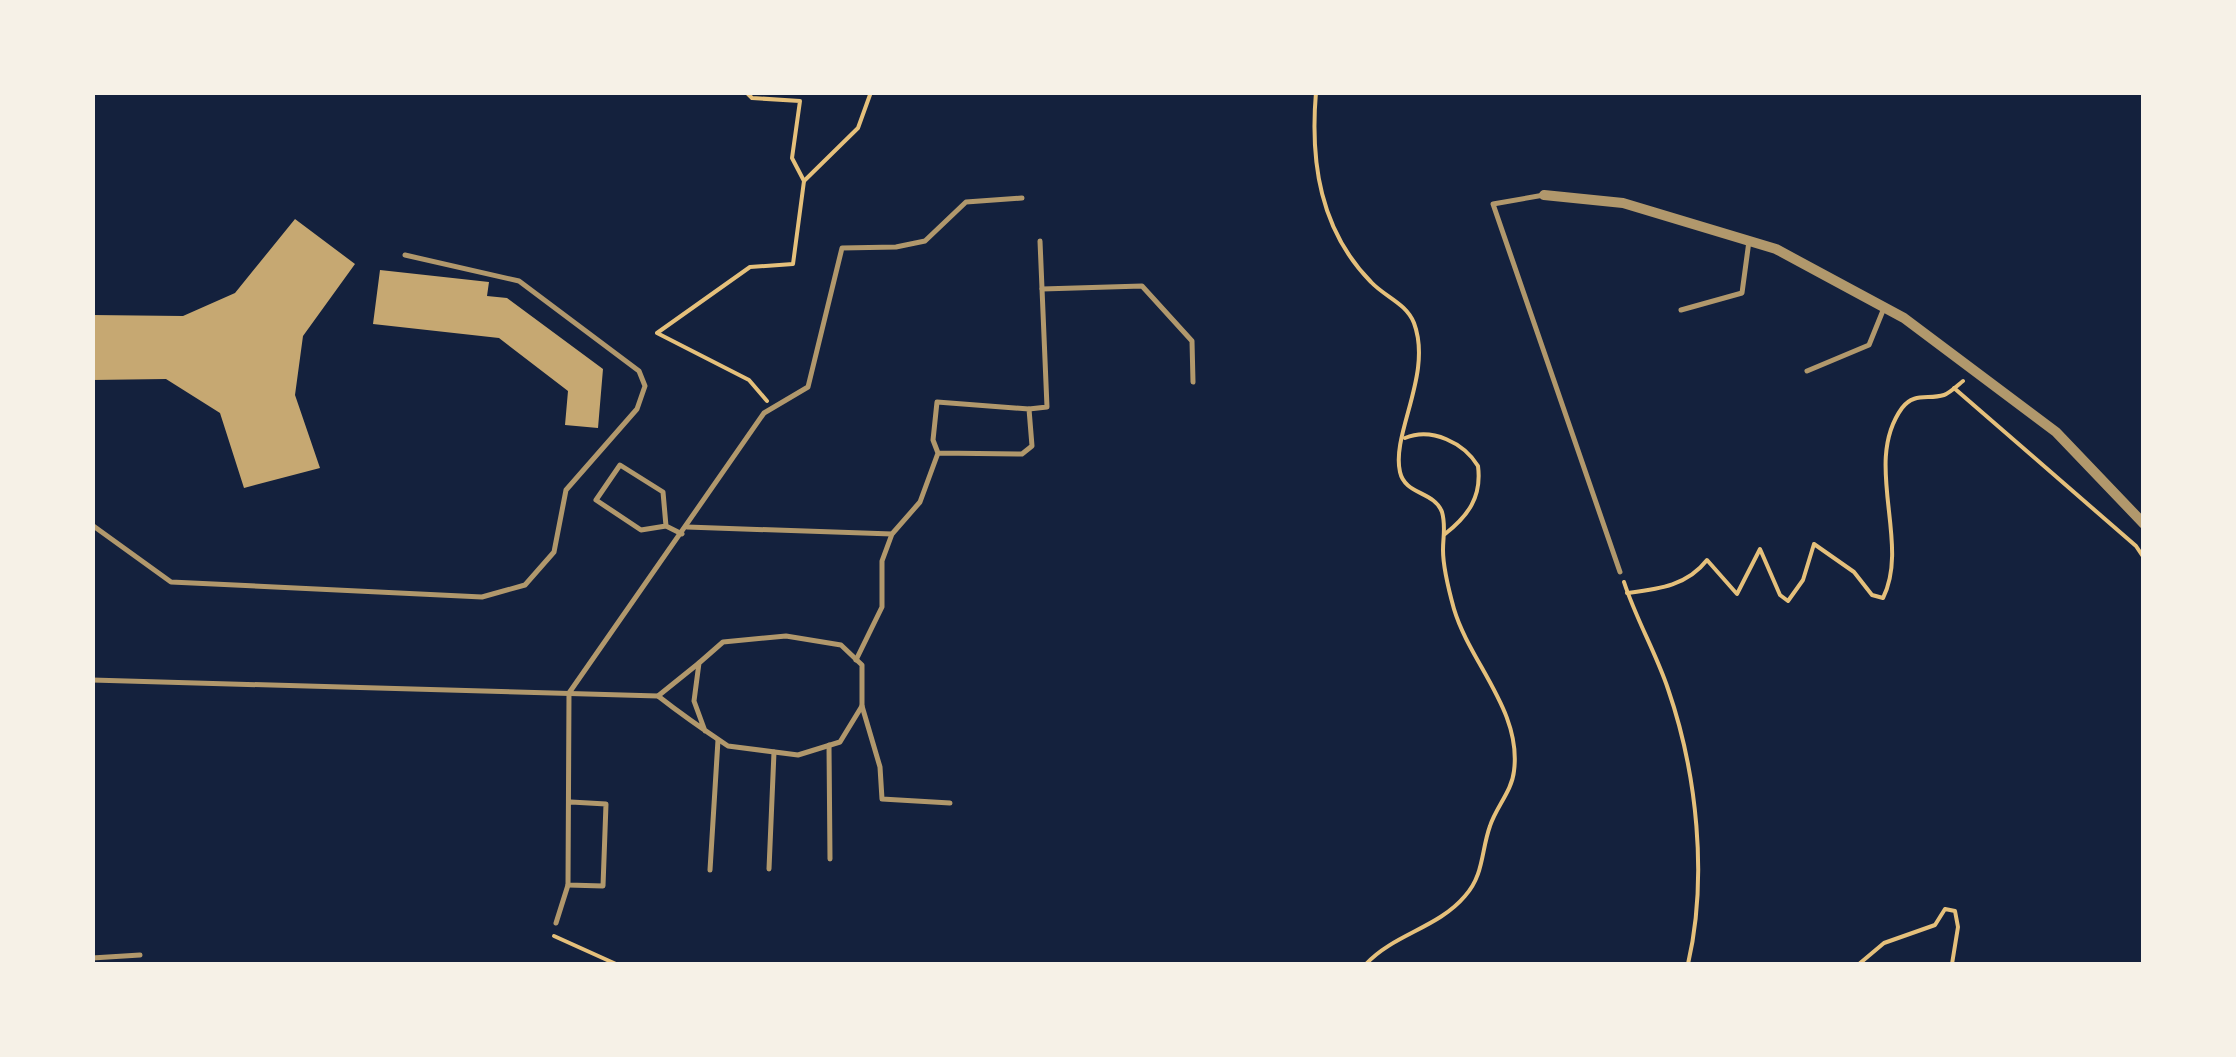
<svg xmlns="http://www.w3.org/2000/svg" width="2236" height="1057" viewBox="0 0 2236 1057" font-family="'Asap Condensed',sans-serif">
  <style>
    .building { fill: #c6a872 }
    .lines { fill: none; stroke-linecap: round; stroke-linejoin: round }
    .path { stroke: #e5c07b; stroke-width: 4 }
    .service { stroke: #b1986c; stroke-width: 5 }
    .minor { stroke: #b1986c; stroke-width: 10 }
  </style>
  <rect width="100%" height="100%" fill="#14213d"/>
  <g class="building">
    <path d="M295,219L355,264L303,336L295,395L320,468L244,488L220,413L166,379L92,380V315L183,316L235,293Z"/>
    <path d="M380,270L489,282L487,296L507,298L603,369L598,428L565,425L568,391L499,338L373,324Z"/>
  </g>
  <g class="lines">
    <g class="path">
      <path d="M746,92L752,98L800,101L792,158L804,181L793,264L750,267L657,333L749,380L767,401"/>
      <path d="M1316,92C1310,162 1320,230 1371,282C1385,297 1406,303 1414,323C1433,374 1391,434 1400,472C1405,495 1434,491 1442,512C1446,526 1443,536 1443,550C1443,568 1449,591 1454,609C1470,663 1522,711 1514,771C1512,791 1496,807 1490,826C1481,851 1484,875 1465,896C1438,928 1394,934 1366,964"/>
      <path d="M804,181L858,128L871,92"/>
      <path d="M1954,388L2136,546L2144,558"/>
      <path d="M1405,438C1432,427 1464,443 1478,466C1482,497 1468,516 1445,534"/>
      <path d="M1624,582C1636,619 1656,653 1668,689C1697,773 1708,878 1688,964"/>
      <path d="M1627,593C1658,589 1687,586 1707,560L1737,594L1760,549L1780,595L1788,601L1803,580L1814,544L1854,572L1872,595L1883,598C1911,542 1862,463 1902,408C1914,392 1928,400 1944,395C1950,393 1958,385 1963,381"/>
      <path d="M554,936L616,964"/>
      <path d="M1859,964L1884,943L1935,925L1945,909L1955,911L1958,927L1952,964"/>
    </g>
    <g class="service">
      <path d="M1544,195L1493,204L1620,572"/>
      <path d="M1042,289L1142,286L1192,341L1193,382"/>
      <path d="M1681,310L1742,293L1749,241"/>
      <path d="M1807,371L1869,345L1884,308"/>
      <path d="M1029,409L1047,407L1040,241"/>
      <path d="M92,525L171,582L482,597L525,585L554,552L566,490L637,409L645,386L639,371L519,281L405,255"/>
      <path d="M666,526L663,492L620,465L596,500L641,530L666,526L682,534"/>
      <path d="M687,527L892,534"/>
      <path d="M856,660L882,607V561L892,534L920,502L938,453L933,440L937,402L1029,409L1032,446L1022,454L938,453"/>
      <path d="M92,680L658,696C681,714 704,730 728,746L798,755L840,742L862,706V665L841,645L786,636L723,642L699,663L694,701L705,731"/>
      <path d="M658,696L699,663"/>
      <path d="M862,706L880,767L882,799L950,803"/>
      <path d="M829,745L830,859"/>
      <path d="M571,802L606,804L603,886L568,885L569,693L764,413L808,387L842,248L896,247L925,241L966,202L1022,198"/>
      <path d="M769,869L774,752"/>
      <path d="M710,870L718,740"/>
      <path d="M556,923L568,885"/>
      <path d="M92,958L140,955"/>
    </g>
    <path class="minor" d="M1544,195L1623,203L1776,249L1904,318L2056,432L2144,524"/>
  </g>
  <rect width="2236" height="1057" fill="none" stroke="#f6f1e7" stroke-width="190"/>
</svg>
